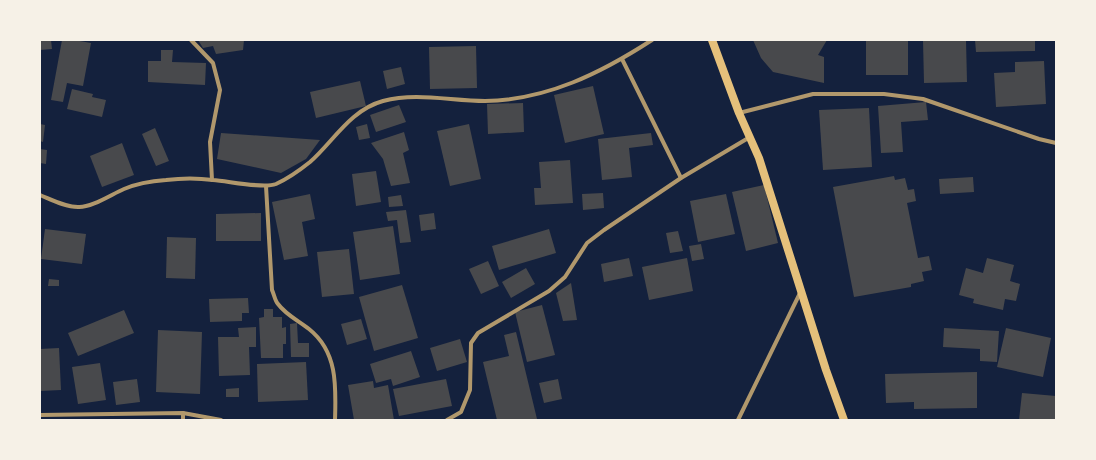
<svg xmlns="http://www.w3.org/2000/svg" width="1096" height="460" viewBox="0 0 1096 460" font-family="'Archivo Narrow',sans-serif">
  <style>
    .building { fill: #48494c }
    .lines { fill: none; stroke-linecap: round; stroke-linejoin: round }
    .minor { stroke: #b1986c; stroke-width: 4 }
    .secondary { stroke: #e5c07b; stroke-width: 8 }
  </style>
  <rect width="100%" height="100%" fill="#14213d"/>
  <g class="building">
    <path d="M40,40H51L52,49L40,50Z"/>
    <path d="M62,40H74L91,43L83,86L67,83L63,102L51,100Z"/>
    <path d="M198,40H244L243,50L216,54L213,46L203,48Z"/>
    <path d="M753,40H827L818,55L824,57V83L773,72L761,58Z"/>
    <rect x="866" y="40" width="42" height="35"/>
    <path d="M923,40H966L967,82L924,83Z"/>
    <path d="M975,40H1035V51L976,52Z"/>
    <path d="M476,46L477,88L430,89L429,47Z"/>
    <path d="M161,50H173L172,62L206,63L205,85L148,82V61H161Z"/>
    <path d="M1044,61L1046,104L996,107L994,73L1015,72V62Z"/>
    <path d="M401,67L405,84L387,89L383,71Z"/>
    <path d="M360,81L366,106L316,118L310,92Z"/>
    <path d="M593,86L604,134L565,143L554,95Z"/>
    <path d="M72,89L93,94L92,97L106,100L102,117L67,109Z"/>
    <path d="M926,102L928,120L901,122L903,152L881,153L878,106Z"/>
    <path d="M523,103L524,132L488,134L487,104Z"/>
    <path d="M399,105L406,122L376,132L370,115Z"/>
    <path d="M869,108L872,167L823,170L819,110Z"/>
    <path d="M40,124L45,125L43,142L40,141Z"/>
    <path d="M367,124L370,138L359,140L356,127Z"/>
    <path d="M469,124L481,179L450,186L437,131Z"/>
    <path d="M155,128L169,161L156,166L142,134Z"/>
    <path d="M404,132L409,150L403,153L410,183L391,186L383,159L371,143Z"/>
    <path d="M221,133L320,140L306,159L281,173L217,159Z"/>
    <path d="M651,133L653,145L629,148L632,177L602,180L598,139Z"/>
    <path d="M122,143L134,175L102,187L90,156Z"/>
    <path d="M40,149L47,150L46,164L40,163Z"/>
    <path d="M570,160L573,203L535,205L534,188H541L539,162Z"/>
    <path d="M376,171L381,202L356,206L352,174Z"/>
    <path d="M894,176L895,180L905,178L908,190L914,189L916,201L907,203L918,258L929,256L932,270L922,272L924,281L911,284V287L854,297L833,187Z"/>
    <path d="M973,177L974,192L940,194L939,179Z"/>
    <path d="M764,185L778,243L746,251L732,192Z"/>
    <path d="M603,193L604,208L583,210L582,194Z"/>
    <path d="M310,194L315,219L302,222L308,256L284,260L272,202Z"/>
    <path d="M726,194L735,234L698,242L690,201Z"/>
    <path d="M401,195L403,206L389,207L388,197Z"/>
    <path d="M406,210L411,242L400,243L397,220L388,221L386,212Z"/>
    <path d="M261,213V241H216V214Z"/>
    <path d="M434,213L436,229L421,231L419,215Z"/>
    <path d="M393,226L400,274L360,280L353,232Z"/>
    <path d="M45,229L86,234L82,264L41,259Z"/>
    <path d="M549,229L556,253L499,270L492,246Z"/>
    <path d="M678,231L683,251L670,253L666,233Z"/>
    <path d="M167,237L196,238L195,279L166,278Z"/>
    <path d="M701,244L704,259L692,261L689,246Z"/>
    <path d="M349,249L354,294L322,297L317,252Z"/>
    <path d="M629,258L633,276L604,282L601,264Z"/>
    <path d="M687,258L693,291L649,300L642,267Z"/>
    <path d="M987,258L1014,265L1010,281L1020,284L1016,301L1005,299L1003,310L973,303L974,299L959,295L966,268L983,273Z"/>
    <path d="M488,261L499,286L481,294L469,269Z"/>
    <path d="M526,268L535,284L511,298L502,282Z"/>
    <path d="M49,279L59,280V286H48Z"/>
    <path d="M571,283L577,320L563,321L556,293Z"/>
    <path d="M402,285L418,338L374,351L359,297Z"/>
    <path d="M248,298L249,313H242V321L210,322L209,299Z"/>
    <path d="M542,305L555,355L527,362L515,312Z"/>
    <path d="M264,309H273V317H282V328L286,327V344H283V358H261L259,318L264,317Z"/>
    <path d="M124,310L134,333L78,356L68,333Z"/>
    <path d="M361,319L367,339L347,345L341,324Z"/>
    <path d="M297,323L298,343H309V357H291L290,324Z"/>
    <path d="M256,327V347H249L250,375L219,376L218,337H239L238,328Z"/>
    <path d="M944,328L999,331L997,362L980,361V349L943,347Z"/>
    <path d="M1006,328L1051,338L1043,377L997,367Z"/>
    <path d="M158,330L202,332L200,394L156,392Z"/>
    <path d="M516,332L537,419L497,420L483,362L509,356L504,335Z"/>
    <path d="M460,339L467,362L437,371L430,348Z"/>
    <path d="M59,348L61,390L40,391V349Z"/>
    <path d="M411,351L420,377L393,386L391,379L376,383L370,364Z"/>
    <path d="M306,362L308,400L258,402L257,364Z"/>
    <path d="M100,363L106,400L78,404L72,367Z"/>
    <path d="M977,372V408L914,409V402L886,403L885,374Z"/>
    <path d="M137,379L140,402L116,405L113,382Z"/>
    <path d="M446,379L452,406L399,416L393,389Z"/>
    <path d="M558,379L562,399L544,403L539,383Z"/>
    <path d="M373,381L374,388L388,385L394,420H354L348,385Z"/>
    <path d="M239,388V397H226V389Z"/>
    <path d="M1022,393L1056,396V420H1019Z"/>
  </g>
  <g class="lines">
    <g class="minor">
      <path d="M191,40L213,63L220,90L210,142L212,180"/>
      <path d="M622,59L681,178"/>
      <path d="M739,113L813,94H884L923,99L1039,139L1056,143"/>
      <path d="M266,186L272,290C274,294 275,301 278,304C286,315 299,321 309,329C338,352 336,387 335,420"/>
      <path d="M40,195C52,200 65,207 78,207C91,208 112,194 124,189C138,183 152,181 166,180C182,178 198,178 213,180C228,181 263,189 276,184C287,179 300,170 310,162C333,142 350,110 383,101C416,92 451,101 485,101C547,100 601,73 652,40"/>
      <path d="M183,413V420"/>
      <path d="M40,415L183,413L221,420"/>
      <path d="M447,420L461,412L470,390L471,343L478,333L549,291L565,277L587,243L604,230L681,178L750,137"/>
      <path d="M738,420L801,291"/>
    </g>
    <path class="secondary" d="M712,40L739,113L759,158L826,370L844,420"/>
  </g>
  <rect width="1096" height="460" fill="none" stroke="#f6f1e7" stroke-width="82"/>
</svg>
